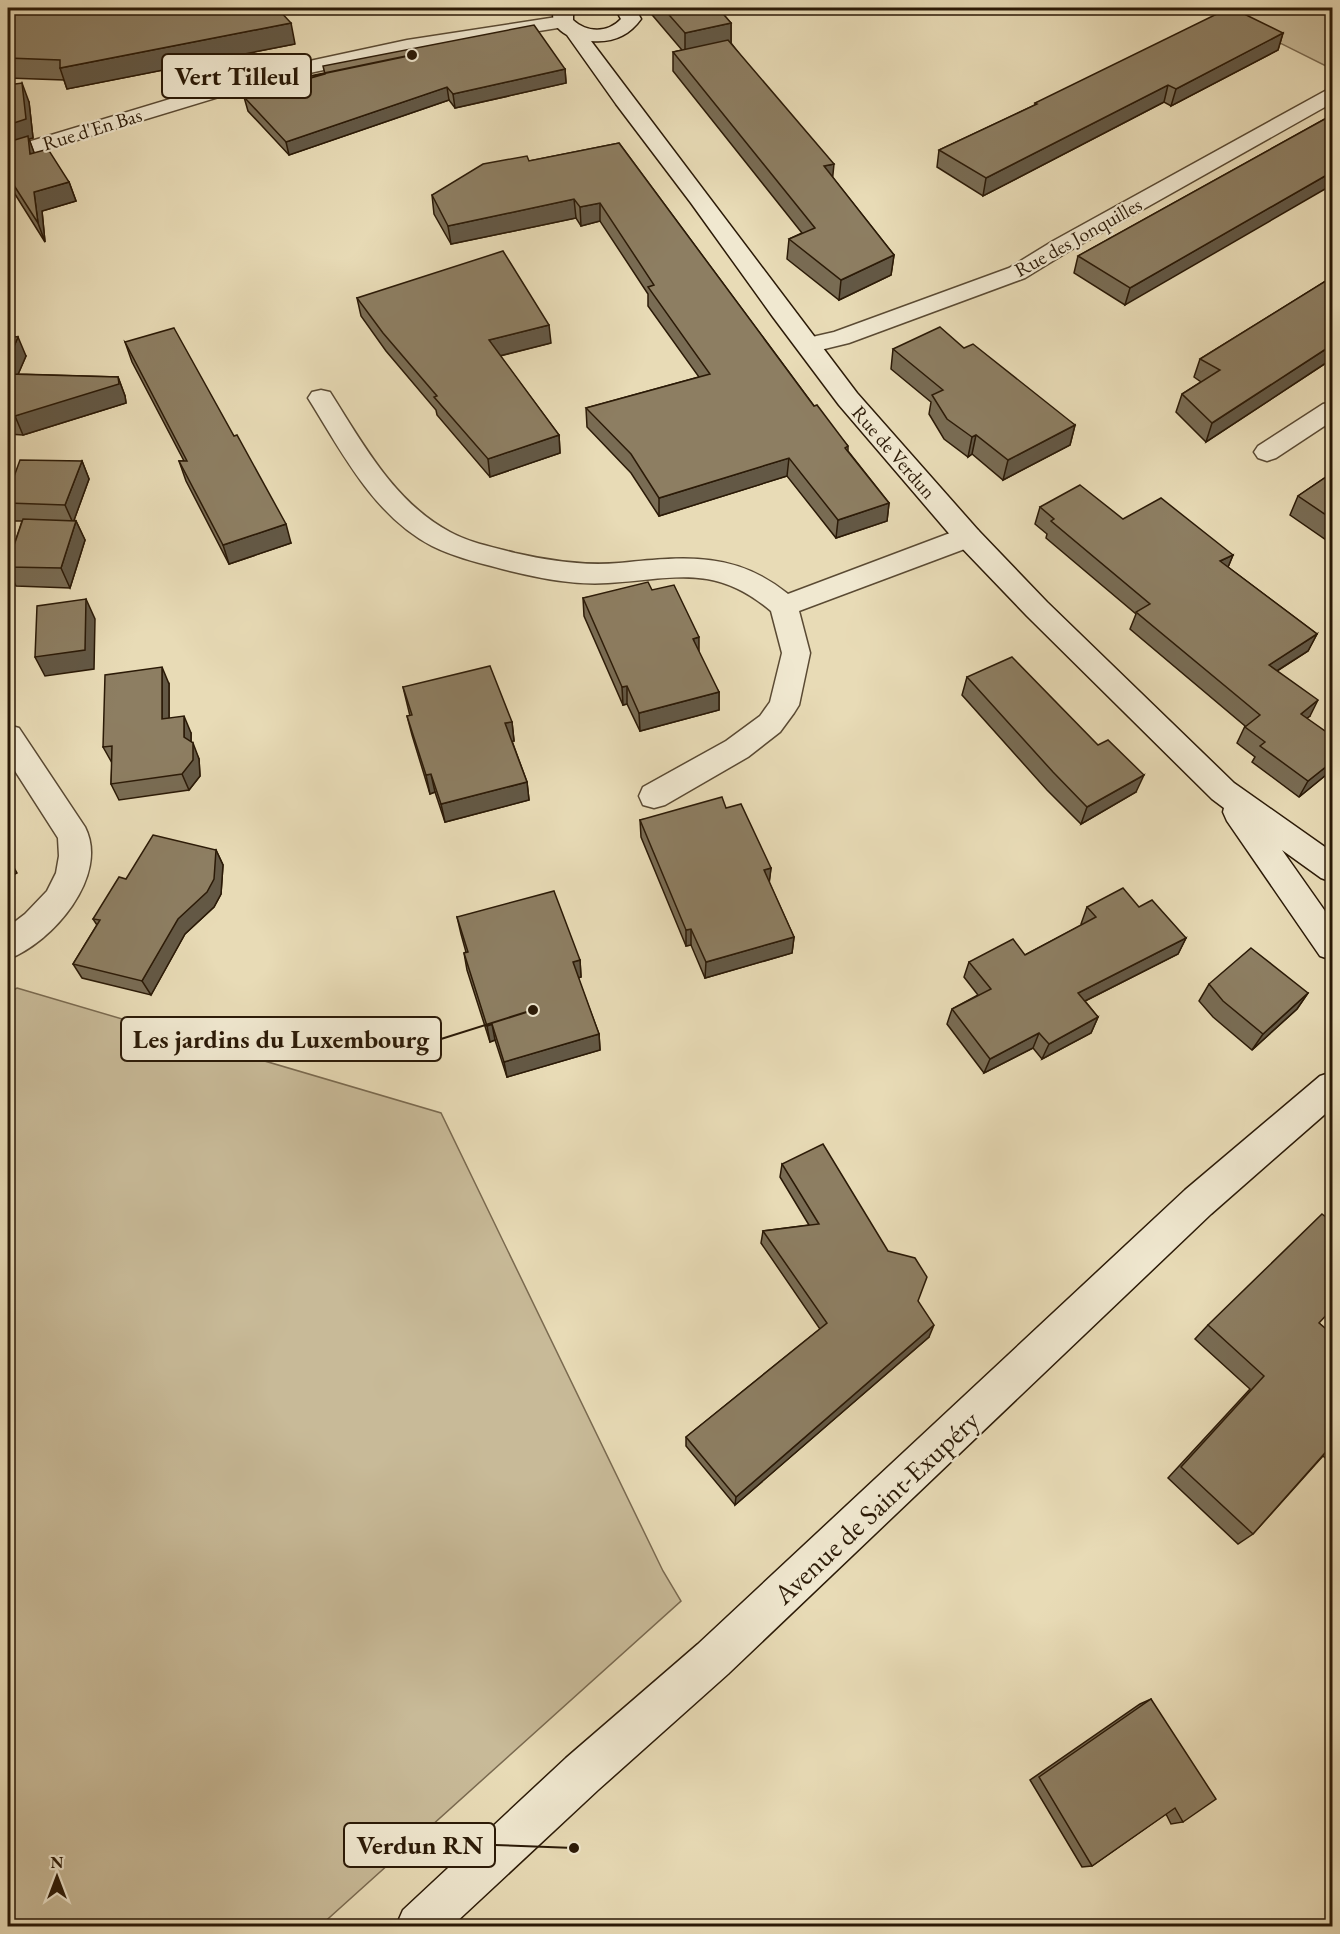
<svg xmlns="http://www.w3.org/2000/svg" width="1340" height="1934" viewBox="0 0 1340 1934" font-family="'EB Garamond',serif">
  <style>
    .green { fill: #c8ba98; stroke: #7a6a50; stroke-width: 1.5 }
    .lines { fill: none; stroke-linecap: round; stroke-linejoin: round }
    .street-casing { stroke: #5a4a33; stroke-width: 3 }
    .secondary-casing { stroke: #2b1a07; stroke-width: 3 }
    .street { fill: #f0e8d0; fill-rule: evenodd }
    .secondary { fill: #f0e8d0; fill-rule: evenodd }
    .wall { fill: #796c54; stroke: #2b1a07; stroke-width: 1.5 }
    .shaded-wall { fill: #635845; stroke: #2b1a07; stroke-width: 1.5 }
    .building { fill: #8d7e62; stroke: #2b1a07; stroke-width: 1.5 }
    .labels { text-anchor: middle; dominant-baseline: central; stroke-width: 4.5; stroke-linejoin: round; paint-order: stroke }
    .far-street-label { font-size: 20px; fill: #2b1a07; stroke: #f0e8d0 }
    .near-street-label { font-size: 28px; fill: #2b1a07; stroke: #f0e8d0 }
    .leader { fill: none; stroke: #2b1a07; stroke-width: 2 }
    .callout-dot { fill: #2b1a07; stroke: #f0e8d0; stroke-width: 2 }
    .callout { fill: #f0e8d0; stroke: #2b1a07; stroke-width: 2 }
    .callout-label { font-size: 26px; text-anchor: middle; font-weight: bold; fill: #2b1a07 }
  </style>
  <rect width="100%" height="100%" fill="#e8dbb6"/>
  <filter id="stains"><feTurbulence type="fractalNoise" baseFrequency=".00333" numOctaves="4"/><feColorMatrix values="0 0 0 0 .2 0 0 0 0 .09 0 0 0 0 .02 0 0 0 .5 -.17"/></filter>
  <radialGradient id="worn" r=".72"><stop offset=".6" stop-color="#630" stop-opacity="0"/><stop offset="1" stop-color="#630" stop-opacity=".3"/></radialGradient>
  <g class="green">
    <path d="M1210,8H1332V69Z"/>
    <path d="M17,988L441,1113L663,1571L681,1601L320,1926H8V993Z"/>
  </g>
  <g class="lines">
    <g class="street-casing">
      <g id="street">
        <path d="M563,16L570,18L573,22L570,26L407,52L268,82L8,161V148L263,71L407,40Z"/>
        <path d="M1332,89V103L1069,251L1025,278L849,343L808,353L799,350L796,345L799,340L834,332L1009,268L1053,241L1325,91Z"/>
        <path d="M321,390L330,392C363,444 394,502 450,532C470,543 493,547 515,553C550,561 583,566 619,563C683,557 734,550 788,594L958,530L968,528L978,530L982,537L978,544L799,611L810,653L799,705L794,713L780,732L748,757L665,805L654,808L643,805L639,796L643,787L726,741L760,716L770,702L782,653L771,611C714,563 675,579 608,583C574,585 543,579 510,571C484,564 456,558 432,546C373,515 342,452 308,398L312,392Z"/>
        <path d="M1332,402V421L1276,458L1267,461L1258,458L1254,452L1258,446L1323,404Z"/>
        <path d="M8,725L19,728L85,827C110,876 52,943 8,959V927L25,914L47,891L56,873L59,856L58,838L8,760Z"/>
      </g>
    </g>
    <g class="secondary-casing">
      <g id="secondary">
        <path d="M558,8H580L573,15V20C587,33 608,33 621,19L615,8H635L641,19C629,36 612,43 591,41L857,393L978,530L1047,602L1234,783L1332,852V882L1321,878L1282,850L1332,921V960L1320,956L1227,821L1223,812L1224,808L1212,799L1027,616L958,544L839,405L773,317L691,203L616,104L567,35C557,29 553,24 553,13Z"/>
        <path d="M1332,1072V1108L1211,1214L728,1674L598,1790L452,1926H396L403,1910L566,1758L698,1644L1185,1190L1320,1076Z"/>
      </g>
    </g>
    <use href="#street" class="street"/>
    <use href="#secondary" class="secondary"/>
  </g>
  <g class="wall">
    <path d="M8,8L295,44L67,89L64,80L8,78Z"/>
    <path d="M647,8H718L731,23V43L833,178L894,255L891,275L839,300L787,259L789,239L802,233L673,71V52L682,50L648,10Z"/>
    <path d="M1283,33L1278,50L1171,106L1164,102L983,196L937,167L939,150L1035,105V103Z"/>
    <path d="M565,69L566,83L455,108L449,100L289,155L248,111L244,97L324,74Z"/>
    <path d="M8,85L29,102L33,138L29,139L34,153L69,182L76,201L42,211L45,242L8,183Z"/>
    <path d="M1332,115L1125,305L1074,273L1078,256Z"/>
    <path d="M619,143L814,406L848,446V451L889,503L887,521L836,538L787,476L659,516L631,473L587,427L586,408L699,377L648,306V294L600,221L581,226L576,218L451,244L434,214L432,195L529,161Z"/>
    <path d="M1332,277V359L1206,442L1176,412L1182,394L1201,382L1194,377L1200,359Z"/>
    <path d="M357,298L551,343L500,356L559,435L560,453L490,477L437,415L436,410L386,351L361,316Z"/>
    <path d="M8,336L26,356L18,374L118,377L125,396L126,403L23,435L8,434Z"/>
    <path d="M125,342L234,436L291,543L229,564L186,481L179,461H184L132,362Z"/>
    <path d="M964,348L1075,425L1070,445L1003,480L972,454L968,457L944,439L929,414L931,402L891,369L893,349Z"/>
    <path d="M82,461L89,479L74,520L76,521L85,540L70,588L16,586L8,569V563L22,521H12L8,511V493Z"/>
    <path d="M1332,473V544L1290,515L1298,496Z"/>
    <path d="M1040,507L1123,519L1233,555L1228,567L1317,634L1308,651L1277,671L1310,716L1307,718L1332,770L1299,797L1252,762L1255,757L1237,743L1245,726L1130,629L1136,614L1046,538L1047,534L1035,524Z"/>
    <path d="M652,590L719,692V710L640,731L627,704L623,705L584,616L583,598Z"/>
    <path d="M967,677L1136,792L1081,824L1047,790L962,695Z"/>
    <path d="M169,684V718L191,733V742L199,759L200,776L189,790L119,800L111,784L112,763L103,747Z"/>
    <path d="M403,687L512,722L514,741H512L527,782L529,800L445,822L435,792L430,794L412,735L407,716H410Z"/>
    <path d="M726,808L771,868L769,882L794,937L792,953L705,978L691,945L686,946L641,837L640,820Z"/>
    <path d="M216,850L223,865L221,894L214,907L185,934L151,995L82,978L73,964L97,925L93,919L126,879Z"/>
    <path d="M1087,907H1139L1186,938L1178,954L1085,1001L1098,1017L1091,1033L1042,1059L1033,1048L984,1073L947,1024L952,1009L978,995L964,977L969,962L1025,955L1082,925L1081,924Z"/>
    <path d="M457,917L580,960L581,977L578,978L599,1034L600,1050L507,1077L495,1040L490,1042L467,970L464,953L466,952L461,934Z"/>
    <path d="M1209,984L1308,993L1297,1009L1252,1050L1213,1017L1199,1001Z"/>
    <path d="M782,1164L918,1301L929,1337L735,1505L686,1446V1437L820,1329L761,1243L763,1231L809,1225L780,1177Z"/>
    <path d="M1319,1323L1332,1334V1464L1323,1456L1253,1534L1238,1544L1168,1478L1250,1389L1195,1339L1208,1325Z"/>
    <path d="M1151,1699L1183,1822L1171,1824L1166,1814L1092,1866L1082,1867L1030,1780L1140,1704Z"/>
  </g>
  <g class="shaded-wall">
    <path d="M291,23L295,44L67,89L60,68Z"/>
    <path d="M731,23V44L685,53V33Z"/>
    <path d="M1283,33L1278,50L1171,106L1176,89Z"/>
    <path d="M565,69L566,83L455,108L453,94Z"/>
    <path d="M22,83L29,102L33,138L29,139L35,155L8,146V125Z"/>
    <path d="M1168,85L1164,102L983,196L986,178Z"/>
    <path d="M447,87L449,100L289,155L286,142Z"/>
    <path d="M834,164L832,184L824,166Z"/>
    <path d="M1332,172V185L1125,305L1130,288Z"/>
    <path d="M69,182L76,201L42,211L45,242L38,223L34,192Z"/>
    <path d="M574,199L576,218L451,244L448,226Z"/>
    <path d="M600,203V221L581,226L580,207Z"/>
    <path d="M894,255L891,275L839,300L841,280Z"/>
    <path d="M549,325L551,343L491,358L489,340Z"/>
    <path d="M18,337L26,356L10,393L8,388V360Z"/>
    <path d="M1332,345V359L1206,442L1212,423Z"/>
    <path d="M118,377L125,396L126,403L23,435L15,416Z"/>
    <path d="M1075,425L1070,445L1003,480L1008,460Z"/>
    <path d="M559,435L560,453L490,477L488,459Z"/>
    <path d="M976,435L972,454L968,457L972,437Z"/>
    <path d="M789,458L787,476L659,516V498Z"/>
    <path d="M82,461L89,479L73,523L65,505Z"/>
    <path d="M889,503L887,521L836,538L838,520Z"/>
    <path d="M76,521L85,540L70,588L61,568Z"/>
    <path d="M286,524L291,543L229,564L223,545Z"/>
    <path d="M1233,555L1226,572L1220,561Z"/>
    <path d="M86,599L95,619L94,669L45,676L35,657Z"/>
    <path d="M1317,634L1308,651L1261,681L1269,665Z"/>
    <path d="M699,637V656L693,639Z"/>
    <path d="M162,667L169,684V736L162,719Z"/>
    <path d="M627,686V704L623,705L622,687Z"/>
    <path d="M719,692V710L640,731L639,713Z"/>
    <path d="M1318,700L1310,716L1292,730L1301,714Z"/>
    <path d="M184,716L191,733V754L184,737Z"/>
    <path d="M512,722L514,741L508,742L505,723Z"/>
    <path d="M193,743L199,759L200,776L189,790L182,774Z"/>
    <path d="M1332,762V770L1299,797L1308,781Z"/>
    <path d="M431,774L435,792L430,794L426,775Z"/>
    <path d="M1144,775L1136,792L1081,824L1087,807Z"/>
    <path d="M527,782L529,800L445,822L441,804Z"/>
    <path d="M216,850L223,865L221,894L214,907L185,934L151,995L142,981Z"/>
    <path d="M8,857L17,873L8,878Z"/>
    <path d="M771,868L769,885L764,870Z"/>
    <path d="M691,929V945L686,946V930Z"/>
    <path d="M794,937L792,953L705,978L706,962Z"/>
    <path d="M1186,938L1178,954L1071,1008L1078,993Z"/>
    <path d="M580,960L581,977L574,979L573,962Z"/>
    <path d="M1308,993L1297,1009L1252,1050L1263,1034Z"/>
    <path d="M1098,1017L1091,1033L1042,1059L1049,1044Z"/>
    <path d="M492,1024L495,1040L490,1042L487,1026Z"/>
    <path d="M1039,1033L1033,1048L984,1073L990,1059Z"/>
    <path d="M599,1034L600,1050L507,1077L504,1062Z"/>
    <path d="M934,1325L929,1337L735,1505L736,1497Z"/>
  </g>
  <g class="building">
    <path d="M8,8H277L291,23L60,68V60L8,58Z"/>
    <path d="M663,8H718L731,23L685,33Z"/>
    <path d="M1229,8H1232L1283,33L1176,89L1168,85L986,178L939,150L1037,104L1035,103Z"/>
    <path d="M534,25L565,69L453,94L447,87L286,142L244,97L325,74L323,66Z"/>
    <path d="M728,40L834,164L824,166L894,255L841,280L789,239L815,228L673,52Z"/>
    <path d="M22,83L26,119L8,125V85Z"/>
    <path d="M1332,115V172L1130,288L1078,256Z"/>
    <path d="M28,136L30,154L48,149L69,182L34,192L38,223L8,176V142Z"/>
    <path d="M619,143L814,406L817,405L848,446L845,448L889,503L838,520L789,458L659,498L631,454L586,408L710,374L648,287L654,285L600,203L580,207L574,199L448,226L432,195L483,164L527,156L529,161Z"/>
    <path d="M503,251L549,325L489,340L559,435L488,459L434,397L437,396L383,333L357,298Z"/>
    <path d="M1332,277V345L1212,423L1182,394L1220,370L1200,359Z"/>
    <path d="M940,327L964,348L973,344L1075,425L1008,460L976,435L972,437L947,419L932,395L943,390L893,349Z"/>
    <path d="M174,328L234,436L237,435L286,524L223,545L179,461H187L125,342Z"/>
    <path d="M8,336L18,337L8,360Z"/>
    <path d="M8,374L118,377L119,384L15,416H8Z"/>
    <path d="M20,460L82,461L65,505L8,503V493Z"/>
    <path d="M1332,473V519L1298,496Z"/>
    <path d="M1080,485L1123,519L1161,498L1233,555L1220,561L1317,634L1269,665L1318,700L1301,714L1332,736V762L1308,781L1260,746L1265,742L1245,727L1260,715L1136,612L1150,604L1051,521L1054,519L1040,507Z"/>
    <path d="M23,519L76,521L61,568L8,567V563Z"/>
    <path d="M648,582L652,590L674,585L699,637L693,639L719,692L639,713L627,686L622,687L583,598Z"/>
    <path d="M86,599L85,650L35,657L37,606Z"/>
    <path d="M1012,657L1098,745L1108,740L1144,775L1087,807L1053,772L967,677Z"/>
    <path d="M490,666L512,722L505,723L527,782L441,804L431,774L426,775L407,716L412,715L403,687Z"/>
    <path d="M162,667V719L184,716V737L193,743V760L182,774L111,784L112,746L103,747L105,675Z"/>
    <path d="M722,797L726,808L741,804L771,868L764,870L794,937L706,962L691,929L686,930L640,820Z"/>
    <path d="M153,835L216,850L214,879L207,892L178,919L142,981L73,964L100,920L93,919L119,877L126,879Z"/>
    <path d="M1123,888L1139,907L1152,900L1186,938L1078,993L1098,1017L1049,1044L1039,1033L990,1059L952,1009L991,989L969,962L1013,939L1025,955L1096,917L1087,907Z"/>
    <path d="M554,891L580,960L573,962L599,1034L504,1062L492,1024L487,1026L464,953L468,952L457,917Z"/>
    <path d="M1251,948L1308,993L1263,1034L1223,1001L1209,984Z"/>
    <path d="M823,1144L888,1251L915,1258L927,1277L918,1301L934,1325L736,1497L686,1437L827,1323L763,1231L819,1224L782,1164Z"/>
    <path d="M1322,1214L1332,1222V1309L1319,1323L1332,1334V1445L1253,1534L1181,1467L1264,1376L1208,1325Z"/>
    <path d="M1151,1699L1216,1799L1183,1822L1175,1808L1092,1866L1039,1777Z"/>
  </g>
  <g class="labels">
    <g class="far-street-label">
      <text transform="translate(92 129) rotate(-17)">Rue d'En Bas</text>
      <text transform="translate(1078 237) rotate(-29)">Rue des Jonquilles</text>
      <text transform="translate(894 452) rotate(49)">Rue de Verdun</text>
    </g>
    <g class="near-street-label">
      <text transform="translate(876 1507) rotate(-43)">Avenue de Saint-Exupéry</text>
    </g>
  </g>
  <path class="leader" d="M412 55L311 76M533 1010L441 1039M574 1848L495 1845"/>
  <g class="callout-dot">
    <circle cx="412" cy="55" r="6"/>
    <circle cx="533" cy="1010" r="6"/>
    <circle cx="574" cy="1848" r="6"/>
  </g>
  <g class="callout">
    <rect x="162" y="54" width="149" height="44" rx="6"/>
    <rect x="121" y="1017" width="320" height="44" rx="6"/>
    <rect x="344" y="1823" width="151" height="44" rx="6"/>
  </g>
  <g class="callout-label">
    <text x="237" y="85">Vert Tilleul</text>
    <text x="281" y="1048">Les jardins du Luxembourg</text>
    <text x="420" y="1854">Verdun RN</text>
  </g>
  <rect width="1340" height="1934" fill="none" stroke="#e8dbb6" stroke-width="30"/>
  <rect x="9" y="9" width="1322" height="1916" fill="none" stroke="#2b1a07" stroke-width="3"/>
  <rect x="15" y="15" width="1310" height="1904" fill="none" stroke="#2b1a07" stroke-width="1.5"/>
  <g transform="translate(57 1877)" stroke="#f0e8d0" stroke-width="4.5" paint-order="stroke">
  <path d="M0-4.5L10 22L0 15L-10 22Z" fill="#2b1a07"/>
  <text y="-9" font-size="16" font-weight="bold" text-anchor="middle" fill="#2b1a07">N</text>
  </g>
  <rect width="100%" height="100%" filter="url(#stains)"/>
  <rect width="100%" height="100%" fill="url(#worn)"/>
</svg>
